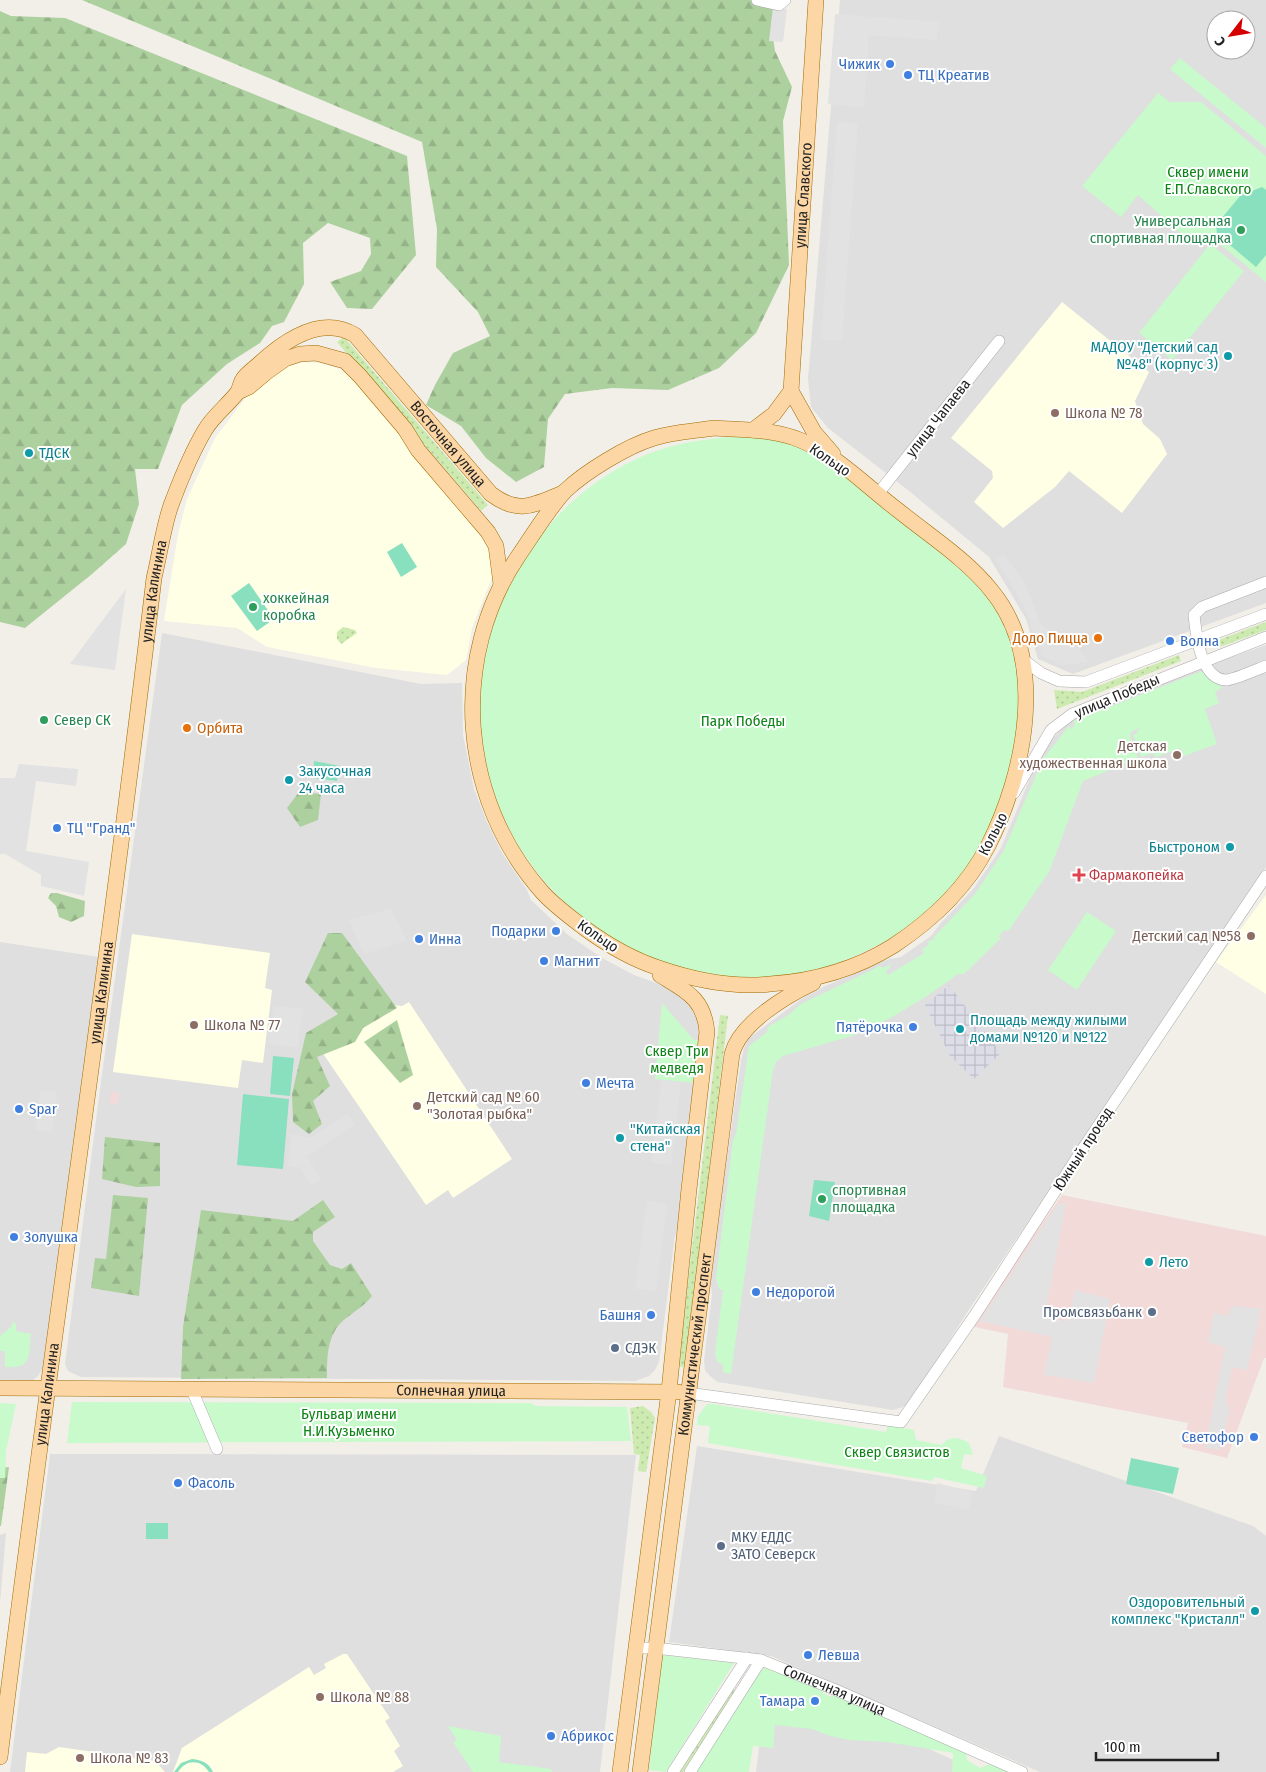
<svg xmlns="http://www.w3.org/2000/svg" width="1266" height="1772" viewBox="0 0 1266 1772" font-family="'Fira Sans Condensed',sans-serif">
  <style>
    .residential { fill: #e0dfdf; fill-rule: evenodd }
    .commercial { fill: #f2dad9 }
    .education { fill: #ffffe5 }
    .grass { fill: url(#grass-dots) }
    .forest { fill: url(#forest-firs) }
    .park { fill: #c8facc }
    .pitch { fill: #88e0be }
    .parking { fill: #e2e2e2 }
    .plaza { fill: url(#plaza-grid) }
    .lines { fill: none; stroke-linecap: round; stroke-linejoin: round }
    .minor-casing { stroke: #a9a9a9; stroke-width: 12 }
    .major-casing { stroke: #a06b00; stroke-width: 16 }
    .minor { stroke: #fff; stroke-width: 11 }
    .major { stroke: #fcd6a4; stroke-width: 15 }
    .shop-dot { fill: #3f7fe0; stroke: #fff; stroke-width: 2 }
    .leisure-dot { fill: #2e9e5b; stroke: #fff; stroke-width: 2 }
    .culture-dot { fill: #0f9aa8; stroke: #fff; stroke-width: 2 }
    .education-dot { fill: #8d6e63; stroke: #fff; stroke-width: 2 }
    .food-dot { fill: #e8710a; stroke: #fff; stroke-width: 2 }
    .health-dot { fill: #e0444e; stroke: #fff; stroke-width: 2 }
    .service-dot { fill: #5c6f8a; stroke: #fff; stroke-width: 2 }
    .labels { text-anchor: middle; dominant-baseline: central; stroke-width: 4; stroke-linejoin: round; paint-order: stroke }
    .shop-label { font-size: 15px; fill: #366cbe; stroke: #fff; text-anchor: start }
    .park-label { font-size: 15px; fill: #0c8416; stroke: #fff }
    .street-label { font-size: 15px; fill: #222; stroke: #fff }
    .leisure-label { font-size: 15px; fill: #27864d; stroke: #fff; text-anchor: start }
    .culture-label { font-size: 15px; fill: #0d838f; stroke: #fff; text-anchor: start }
    .education-label { font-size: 15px; fill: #785e54; stroke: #fff; text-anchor: start }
    .food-label { font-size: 15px; fill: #c56008; stroke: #fff; text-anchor: end }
    .health-label { font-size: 15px; fill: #be3a42; stroke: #fff; text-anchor: start }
    .service-label { font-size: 15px; fill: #4e5e75; stroke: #fff; text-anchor: start }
  </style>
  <defs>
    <pattern id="grass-dots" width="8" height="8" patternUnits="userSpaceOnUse" patternTransform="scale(1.25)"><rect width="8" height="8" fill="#cdebb0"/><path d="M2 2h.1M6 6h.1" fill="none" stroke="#b0c997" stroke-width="1.8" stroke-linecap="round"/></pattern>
    <pattern id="forest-firs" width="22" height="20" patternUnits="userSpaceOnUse" patternTransform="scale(1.25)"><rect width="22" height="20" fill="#add19e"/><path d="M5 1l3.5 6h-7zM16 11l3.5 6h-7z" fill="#95b388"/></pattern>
    <pattern id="plaza-grid" width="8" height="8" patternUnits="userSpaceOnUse" patternTransform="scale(1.25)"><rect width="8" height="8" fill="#dddde8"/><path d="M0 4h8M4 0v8" fill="none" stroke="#bdbdc7"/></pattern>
  </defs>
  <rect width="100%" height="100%" fill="#f2efe9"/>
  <g class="residential">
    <path d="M840,0H1266V603L1073,674L1038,659L1026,619L989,557L909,491L828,428L811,407L808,379ZM1216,20H1246V50H1216Z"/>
    <path d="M162,633L421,684L462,683L463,735L474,789L486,820L502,853L527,890L531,900L568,935L604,959L634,975L673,989L685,995L702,1024L679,1224L675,1235L659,1362L655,1370L649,1376L635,1381L81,1377L68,1371L65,1364L100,1089Z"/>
    <path d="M1266,645V867L1235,917L1073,1154L968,1311L911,1401L903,1407L893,1410L718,1382L710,1376L705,1370L704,1360L712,1295L710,1277L741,1061L744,1048L749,1038L800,1000L825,986L889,959L901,957L931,936L940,924L974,888L1001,848L1039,757L1048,743L1071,720L1184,674Z"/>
    <path d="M0,942L99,957L43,1368L38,1376L33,1380L25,1381H0Z"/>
    <path d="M999,1436L1253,1526L1266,1536V1772H1040L771,1656L669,1642L697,1446L976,1491Z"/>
    <path d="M50,1454L636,1455L600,1772H10Z"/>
    <path d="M6,1533L0,1603V1535Z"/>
    <path d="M784,1683L980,1772H756L762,1724Z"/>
  </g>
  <g class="commercial">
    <path d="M111,1092L119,1093L118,1104L109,1103Z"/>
    <path d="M1062,1195L1266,1236V1358H1264L1227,1458L1182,1447L1188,1423L1003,1387L1008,1334L970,1326Z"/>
  </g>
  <g class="education">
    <path d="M1062,302L1149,372L1135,401L1143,424L1160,439L1167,454L1122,513L1069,471L1055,487L1003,528L974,502L993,478L992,471L951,438Z"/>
    <path d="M304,362L321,363L342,370L357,381L489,545L495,570L472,628L466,660L447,675L376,668L267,647L237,628L164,621L178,534L187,499L215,438L251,391L284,367Z"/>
    <path d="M1266,895V994L1216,962Z"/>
    <path d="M132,934L270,953L265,988L272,990L263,1063L242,1060L238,1088L113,1072Z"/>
    <path d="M409,1002L512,1159L453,1198L448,1190L426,1205L322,1052L393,1005L402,1006Z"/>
    <path d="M343,1654H347L390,1718L385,1721L400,1746L394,1751L403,1766L393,1772H173L182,1748L309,1667L314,1675L326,1668L324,1664Z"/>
    <path d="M59,1747L155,1761L165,1772H25L27,1752L46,1754Z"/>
  </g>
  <g class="grass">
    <path d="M344,337L488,505L481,511L337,342Z"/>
    <path d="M1266,622V630L1217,648L1213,642Z"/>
    <path d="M343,627L355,630L357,633L341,644L337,639V632Z"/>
    <path d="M1179,655L1181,661L1057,709L1054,690L1082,692Z"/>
    <path d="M720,1015L728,1016L685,1367L678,1366Z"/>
    <path d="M643,1406L651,1412L655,1418L646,1472L638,1471L640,1455L634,1454L630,1408Z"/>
    <path d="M733,1689L736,1690L683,1772H679Z"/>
  </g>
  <g class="forest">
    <path d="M82,0H777L771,24L775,51L792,87L783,121L789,265L756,333L719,368L668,390L612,388L565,394L548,419L544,467L516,482L486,458L461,426L426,405L435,385L453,353L490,336L478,312L436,267L437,229L422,142Z"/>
    <path d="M0,11L11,16L65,18L407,156L416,255L372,309L347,308L330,282L361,271L371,254L370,238L328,223L303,243L304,284L284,322L272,326L260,343L227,364L182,405L158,469H135L139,504L126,544L92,574L25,628L0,622Z"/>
    <path d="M299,792L321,794L318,820L300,827L287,808Z"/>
    <path d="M51,893H57L85,901L84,916L71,922L59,917L56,906L48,898Z"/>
    <path d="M328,933H342L397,1008L363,1028L355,1042L317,1057L330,1086L313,1101L322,1124L309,1134L293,1122L292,1094L306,1033L338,1014L305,982Z"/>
    <path d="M397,1020L413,1075L400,1083L364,1042Z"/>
    <path d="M105,1137L160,1143V1186L136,1187L102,1179Z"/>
    <path d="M113,1195L148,1198L139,1296L91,1288L95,1258L106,1259Z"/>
    <path d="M323,1200L335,1217L313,1232V1241L330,1265L342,1269L351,1263L372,1296C364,1306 355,1311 345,1319C327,1333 327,1357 327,1378L181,1379L183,1327L201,1210L293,1221Z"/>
    <path d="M9,1467L1,1526H0V1468Z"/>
  </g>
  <g class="park">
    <path d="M1180,58L1266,128V148L1170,69Z"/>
    <path d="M1158,93L1170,102H1201L1266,156V282L1216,241L1193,244L1138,195L1121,217L1082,186Z"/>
    <path d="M1210,244L1244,271L1172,360L1139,333Z"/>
    <path d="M746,436C775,439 794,444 820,457L970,577C987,595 1005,617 1012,642C1023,678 1022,739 1009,775C1002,795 997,817 987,835C973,864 945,897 920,918C908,929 893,937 878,945C812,981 737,987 666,963C657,960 648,957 639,954C619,946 602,932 585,919C495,852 460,735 491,627C494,614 502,601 508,588C537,525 596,470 662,449C689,440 718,438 746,436Z"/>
    <path d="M1205,670L1208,678L1222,687L1215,693L1219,703L1205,709L1217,744L1184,756L1181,748L1156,757L1153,753L1141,757L1133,735L1137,733L1139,728L1131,732L1130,736L1138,758L1083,781L1049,872L1009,930L1003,931L998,937H1002L964,974H958L927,996L887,1020L854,1032L855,1035L783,1056L776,1062L773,1070L731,1374L723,1372V1365L717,1361L715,1353L723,1290L719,1289L716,1279L733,1140L736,1134L749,1046L766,1033L769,1026L787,1016L801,1004L880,966L882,968L892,964L886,972L888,975L924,953L922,950L929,944L928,942L936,938H933L975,894L1003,852L1043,759L1069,726L1071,729L1075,725L1073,721Z"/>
    <path d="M1087,912L1116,931L1077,990L1048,970Z"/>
    <path d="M662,1003L694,1040H699L694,1083L655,1079Z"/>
    <path d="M13,1321L16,1324V1331L31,1334C28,1356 33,1369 5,1367V1351H0V1336L12,1326Z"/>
    <path d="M72,1402L531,1403L535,1406L627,1407L631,1441L67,1443Z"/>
    <path d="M0,1403L16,1404L6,1451L5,1478H0Z"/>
    <path d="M707,1404H713L886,1432L888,1425L914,1430L916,1440L942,1445C949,1435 959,1437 969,1443L973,1455L964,1454L961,1468L987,1476L984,1488L934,1477L932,1481L708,1443L710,1426L697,1425L698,1416Z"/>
    <path d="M661,1655L734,1663L666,1772L649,1770Z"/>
    <path d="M770,1666L822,1687L823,1693L830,1697L837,1693L966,1752L967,1760L980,1768L990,1764L1009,1772H952L953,1753L888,1742L849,1740L830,1736L812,1729L775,1725L773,1748L753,1746L749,1772H694L759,1670Z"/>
    <path d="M448,1726L501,1736L499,1762L551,1769L552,1772H473L453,1742L457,1740Z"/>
  </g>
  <g class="pitch">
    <path d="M1262,187L1266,190V255L1256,267L1217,234L1216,225L1245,190L1252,191Z"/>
    <path d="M402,543L417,567L401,577L387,552Z"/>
    <path d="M249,583L274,619L257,631L231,596Z"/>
    <path d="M314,761L340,766L337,781L313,778Z"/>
    <path d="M273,1056L294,1058L290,1096L270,1094Z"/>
    <path d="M243,1094L289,1099L283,1169L237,1165Z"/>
    <path d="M814,1180L835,1182L829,1221L809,1216Z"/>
    <path d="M1131,1458L1179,1468L1173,1494L1126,1484Z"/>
    <rect x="146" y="1523" width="22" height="16"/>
    <path d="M192,1759C202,1760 209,1763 213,1772H209C201,1759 186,1759 178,1772H174L181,1763Z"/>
  </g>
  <g class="parking">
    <path d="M773,7L787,9L783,42L769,41Z"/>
    <path d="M835,14L939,22L937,40L869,35L864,107L828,104Z"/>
    <path d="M837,122L858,123L842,341L821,339Z"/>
    <path d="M1003,554L1023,579L1042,626L1072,640L1089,662L1063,665L1042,656L1022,602L996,560Z"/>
    <path d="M126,589L115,670L70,664Z"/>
    <path d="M19,764L78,769L76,786L36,781L26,851L89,862L84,896L41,886V875L5,854H0V778H15Z"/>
    <path d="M391,909L407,940L364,954L349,920Z"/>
    <path d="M274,1006L303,1009L298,1047L268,1044Z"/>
    <path d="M661,1080L681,1082L671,1165L651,1162Z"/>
    <path d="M40,1090L57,1092L52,1132L35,1130Z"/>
    <path d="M347,1114L355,1124L307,1156L322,1180L312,1186L300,1167L288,1166L292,1134L310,1138Z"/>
    <path d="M647,1201L667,1204L656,1291L635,1289Z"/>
    <path d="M1058,1204H1066L1044,1318L1068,1321L1075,1290L1110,1299L1094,1383L1044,1375L1052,1337L980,1321Z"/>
    <path d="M1232,1306L1261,1309L1247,1370L1232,1367L1225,1400L1230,1409L1220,1450L1205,1448L1225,1347L1208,1342L1214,1313L1228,1316Z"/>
    <path d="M937,1483L973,1492L969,1510L934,1503Z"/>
  </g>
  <path class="plaza" d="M949,985L1001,1053L974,1079L950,1056L925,1005Z"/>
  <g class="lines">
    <g class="minor-casing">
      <g id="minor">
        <path d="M757,0L779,5L785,0"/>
        <path d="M877,495L999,341"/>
        <path d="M1266,582L1202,607L1194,615C1196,633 1200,679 1226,680C1233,680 1258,669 1266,666"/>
        <path d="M1021,658L1041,673L1059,681L1086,682L1266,614"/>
        <path d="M1014,793L1051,730L1072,714L1266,637"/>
        <path d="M192,1390L217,1449"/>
        <path d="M688,1393L901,1422L975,1315L1080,1153L1266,876"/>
        <path id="s1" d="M636,1648H655L761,1660L836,1690L1022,1772"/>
        <path d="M673,1772L747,1658"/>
        <path d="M690,1772L761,1660"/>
      </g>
    </g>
    <g class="major-casing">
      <g id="major">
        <path id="s2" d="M791,391L816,0"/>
        <path d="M791,391L814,432L833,454"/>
        <path d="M238,392L249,387L268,371L285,359L300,354L316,353L345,361L360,376L405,429L418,450L488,532L496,546L501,584"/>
        <path d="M714,428C742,430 774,429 800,440C837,455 867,487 899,511C930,536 966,559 991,590C1049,660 1025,773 988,846C967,887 931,921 893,946C856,969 813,981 770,984C732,988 694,980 659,968C631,959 606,944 583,927C569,916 555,906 543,893C459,799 449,658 519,555C532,536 550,507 565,491C585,472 627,446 654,438C673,432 695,431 714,428Z"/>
        <path d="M753,430L774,414L791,391"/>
        <path id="s3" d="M0,1388L678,1392"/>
        <path id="s4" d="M0,1757C48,1364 108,972 154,578C160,554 164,521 173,500C182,476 192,452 205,430C213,416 227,406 237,393C240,389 240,383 243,379C247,373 255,368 260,363C285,340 322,315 355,335L491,494C519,515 533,505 563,493"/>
        <path d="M620,1772L669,1391L689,1189L707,1032C704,998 686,991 660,975"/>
        <path id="s5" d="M640,1772L732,1054C740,1023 786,996 813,983"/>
      </g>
    </g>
    <use href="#minor" class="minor"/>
    <use href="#major" class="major"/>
  </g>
  <g class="shop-dot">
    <circle cx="890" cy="64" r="5"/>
    <circle cx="908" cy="75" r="5"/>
    <circle cx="1170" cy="641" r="5"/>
    <circle cx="57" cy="828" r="5"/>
    <circle cx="556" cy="931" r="5"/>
    <circle cx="419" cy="939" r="5"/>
    <circle cx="544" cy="961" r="5"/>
    <circle cx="913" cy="1027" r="5"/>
    <circle cx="586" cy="1083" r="5"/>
    <circle cx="19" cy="1109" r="5"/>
    <circle cx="14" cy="1237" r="5"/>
    <circle cx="756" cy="1292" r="5"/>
    <circle cx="651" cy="1315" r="5"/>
    <circle cx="1254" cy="1437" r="5"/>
    <circle cx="178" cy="1483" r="5"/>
    <circle cx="808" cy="1655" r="5"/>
    <circle cx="815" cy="1701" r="5"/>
    <circle cx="551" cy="1736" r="5"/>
  </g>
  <g class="leisure-dot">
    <circle cx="1241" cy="230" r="5"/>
    <circle cx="253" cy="607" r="5"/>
    <circle cx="44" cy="720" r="5"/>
    <circle cx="822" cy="1199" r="5"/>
  </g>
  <g class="culture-dot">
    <circle cx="1228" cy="356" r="5"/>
    <circle cx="29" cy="453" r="5"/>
    <circle cx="289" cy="780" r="5"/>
    <circle cx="1230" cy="847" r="5"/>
    <circle cx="960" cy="1029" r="5"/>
    <circle cx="620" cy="1138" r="5"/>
    <circle cx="1149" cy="1262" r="5"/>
    <circle cx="1255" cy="1611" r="5"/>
  </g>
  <g class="education-dot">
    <circle cx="1055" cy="413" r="5"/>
    <circle cx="1177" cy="755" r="5"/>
    <circle cx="1251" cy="936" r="5"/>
    <circle cx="194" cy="1025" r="5"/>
    <circle cx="417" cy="1106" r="5"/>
    <circle cx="320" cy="1697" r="5"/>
    <circle cx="80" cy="1758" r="5"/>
  </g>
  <g class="food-dot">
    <circle cx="1098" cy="638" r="5"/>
    <circle cx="187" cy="728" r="5"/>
  </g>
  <path class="health-dot" d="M1076.5 867.5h5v5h5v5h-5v5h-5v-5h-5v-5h5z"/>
  <g class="service-dot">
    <circle cx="1152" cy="1312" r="5"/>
    <circle cx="615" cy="1348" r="5"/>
    <circle cx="721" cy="1546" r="5"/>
  </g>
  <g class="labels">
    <g class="shop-label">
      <text x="880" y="64" text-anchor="end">Чижик</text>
      <text x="918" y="75">ТЦ Креатив</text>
      <text x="1180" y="641">Волна</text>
      <text x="67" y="828">ТЦ "Гранд"</text>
      <text x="546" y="931" text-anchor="end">Подарки</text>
      <text x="429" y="939">Инна</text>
      <text x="554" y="961">Магнит</text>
      <text x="903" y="1027" text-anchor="end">Пятёрочка</text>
      <text x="596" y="1083">Мечта</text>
      <text x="29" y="1109">Spar</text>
      <text x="24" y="1237">Золушка</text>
      <text x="766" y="1292">Недорогой</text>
      <text x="641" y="1315" text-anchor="end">Башня</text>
      <text x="1244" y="1437" text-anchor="end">Светофор</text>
      <text x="188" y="1483">Фасоль</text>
      <text x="818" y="1655">Левша</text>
      <text x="805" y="1701" text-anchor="end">Тамара</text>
      <text x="561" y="1736">Абрикос</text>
    </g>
    <g class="park-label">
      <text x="1208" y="172">Сквер имени<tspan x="1208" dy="17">Е.П.Славского</tspan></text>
      <text x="743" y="721">Парк Победы</text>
      <text x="677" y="1051">Сквер Три<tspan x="677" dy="17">медведя</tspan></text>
      <text x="349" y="1414">Бульвар имени<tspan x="349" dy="17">Н.И.Кузьменко</tspan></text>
      <text x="897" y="1452">Сквер Связистов</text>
    </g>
    <g class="street-label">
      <text stroke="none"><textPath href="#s2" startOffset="196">улица Славского</textPath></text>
      <text transform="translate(938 418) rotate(-52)">улица Чапаева</text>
      <text stroke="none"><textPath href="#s4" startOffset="1684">Восточная улица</textPath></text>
      <text transform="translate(830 460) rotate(34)">Кольцо</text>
      <text stroke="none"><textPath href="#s4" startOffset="1176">улица Калинина</textPath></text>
      <text transform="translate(1117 696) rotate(-23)">улица Победы</text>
      <text transform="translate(993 834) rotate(-63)">Кольцо</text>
      <text transform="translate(598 936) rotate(34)">Кольцо</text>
      <text stroke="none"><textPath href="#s4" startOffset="771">улица Калинина</textPath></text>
      <text transform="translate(1083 1149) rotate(-57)">Южный проезд</text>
      <text stroke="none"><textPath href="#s5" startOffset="431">Коммунистический проспект</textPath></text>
      <text stroke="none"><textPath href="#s3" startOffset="451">Солнечная улица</textPath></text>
      <text stroke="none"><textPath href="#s4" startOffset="366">улица Калинина</textPath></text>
      <text stroke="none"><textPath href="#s1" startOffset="205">Солнечная улица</textPath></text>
    </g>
    <g class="leisure-label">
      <text x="1231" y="221" text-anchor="end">Универсальная<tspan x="1231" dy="17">спортивная площадка</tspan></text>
      <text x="263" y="598">хоккейная<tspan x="263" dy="17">коробка</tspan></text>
      <text x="54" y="720">Север СК</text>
      <text x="832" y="1190">спортивная<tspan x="832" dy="17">площадка</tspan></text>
    </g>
    <g class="culture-label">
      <text x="1218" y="347" text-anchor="end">МАДОУ "Детский сад<tspan x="1218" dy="17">№48" (корпус 3)</tspan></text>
      <text x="39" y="453">ТДСК</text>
      <text x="299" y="771">Закусочная<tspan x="299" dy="17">24 часа</tspan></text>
      <text x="1220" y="847" text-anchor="end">Быстроном</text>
      <text x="970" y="1020">Площадь между жилыми<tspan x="970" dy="17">домами №120 и №122</tspan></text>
      <text x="630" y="1129">"Китайская<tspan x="630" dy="17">стена"</tspan></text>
      <text x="1159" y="1262">Лето</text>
      <text x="1245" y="1602" text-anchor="end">Оздоровительный<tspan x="1245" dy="17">комплекс "Кристалл"</tspan></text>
    </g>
    <g class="education-label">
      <text x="1065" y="413">Школа № 78</text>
      <text x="1167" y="746" text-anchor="end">Детская<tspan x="1167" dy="17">художественная школа</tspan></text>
      <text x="1241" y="936" text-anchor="end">Детский сад №58</text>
      <text x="204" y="1025">Школа № 77</text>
      <text x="427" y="1097">Детский сад № 60<tspan x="427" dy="17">"Золотая рыбка"</tspan></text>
      <text x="330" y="1697">Школа № 88</text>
      <text x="90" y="1758">Школа № 83</text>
    </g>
    <g class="food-label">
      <text x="1088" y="638">Додо Пицца</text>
      <text x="197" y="728" text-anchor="start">Орбита</text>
    </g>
    <g class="health-label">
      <text x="1089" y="875">Фармакопейка</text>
    </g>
    <g class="service-label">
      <text x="1142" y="1312" text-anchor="end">Промсвязьбанк</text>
      <text x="625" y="1348">СДЭК</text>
      <text x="731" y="1537">МКУ ЕДДС<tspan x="731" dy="17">ЗАТО Северск</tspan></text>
    </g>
  </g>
  <g transform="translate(1231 35) rotate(239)"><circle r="24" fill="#ffffff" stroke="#a7a7a7"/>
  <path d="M0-4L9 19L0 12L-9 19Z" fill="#d40000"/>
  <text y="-8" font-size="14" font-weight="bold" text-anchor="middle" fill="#222222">С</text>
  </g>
  <path d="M1096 1752v8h122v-8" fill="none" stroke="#222222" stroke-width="2.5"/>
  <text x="1104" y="1752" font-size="15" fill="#222222" stroke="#ffffff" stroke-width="4" paint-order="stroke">100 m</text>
</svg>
